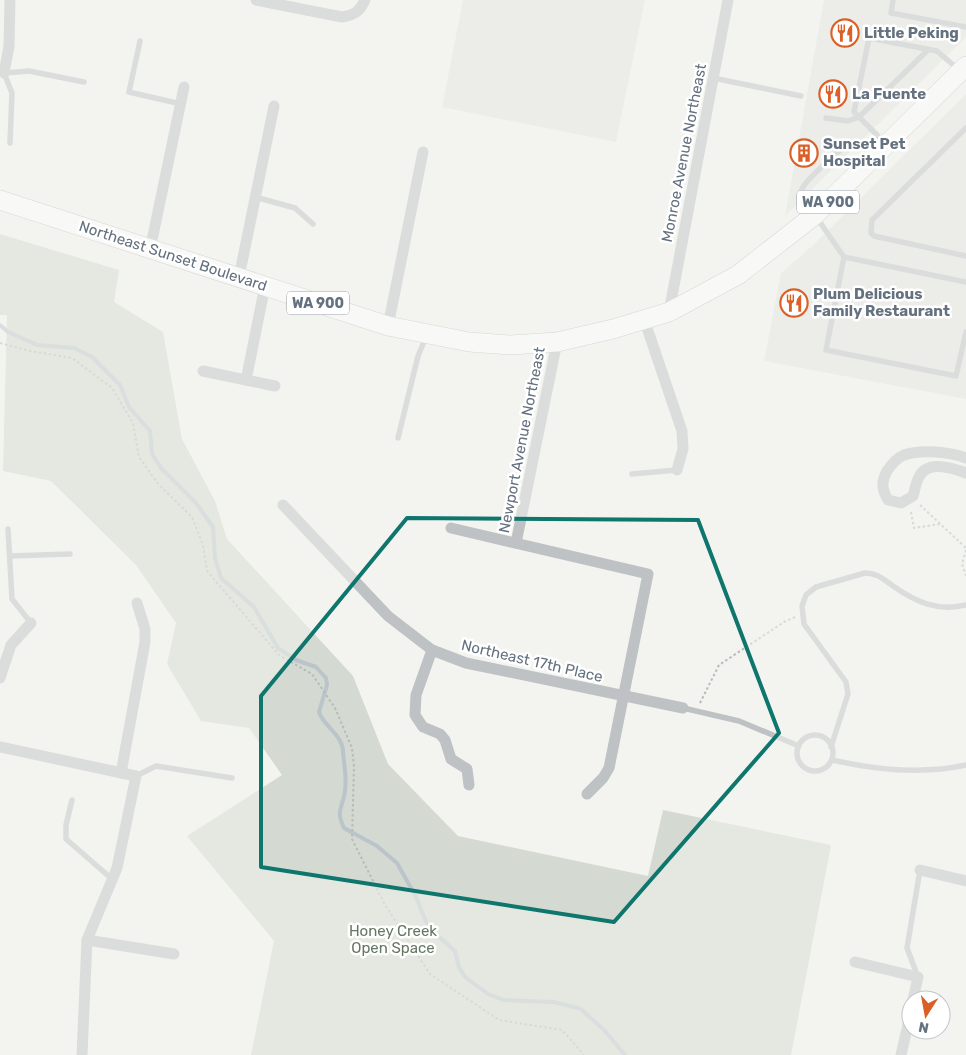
<svg xmlns="http://www.w3.org/2000/svg" width="966" height="1055" viewBox="0 0 966 1055" font-family="Rubik,sans-serif">
  <style>
    .built { fill: #e4e5e3 }
    .green { fill: #d4dad1 }
    .lines { fill: none; stroke-linecap: round; stroke-linejoin: round }
    .stream { stroke: #bac4ca; stroke-width: 4 }
    .primary-casing { stroke: #b2b5b9; stroke-width: 20 }
    .path { stroke: #b8babc; stroke-width: 2; stroke-dasharray: 2.5 2.5; stroke-linecap: butt }
    .service { stroke: #bec2c5; stroke-width: 5.5 }
    .minor { stroke: #bec2c5; stroke-width: 11 }
    .primary { stroke: #fff; stroke-width: 19 }
    .marked { fill: none; stroke: #0f766e; stroke-width: 4; stroke-linejoin: round }
    .labels { text-anchor: middle; dominant-baseline: central; stroke-width: 5; stroke-linejoin: round; paint-order: stroke }
    .shield { fill: #fff; stroke: #929ca5; stroke-width: 1 }
    .shield-label { font-size: 14px; font-weight: bold; fill: #64717f }
    .poi-label { font-size: 15px; font-weight: bold; fill: #64717f; stroke: #fff; text-anchor: start }
    .street-label { font-size: 15px; fill: #64717f; stroke: #fff }
    .park-label { font-size: 15px; fill: #657762; stroke: #fff }
  </style>
  <rect width="100%" height="100%" fill="#f3f4ef"/>
  <g class="built">
    <path d="M463,0H645L616,142L442,107Z"/>
    <path d="M824,0H966V37L785,216Z"/>
    <path d="M966,94V399L764,361L781,273L811,247Z"/>
  </g>
  <path class="green" d="M0,234L119,270L114,302L163,332L182,439L215,501L227,539L353,676L388,764L458,836L648,876L663,810L831,845L791,1055H251L274,941L187,836L282,775L249,728L201,721L167,664L176,623L136,565L51,481L3,471L7,315H0Z"/>
  <g class="lines">
    <path class="stream" d="M0,325L8,332L37,345L74,348L92,357L120,385L129,407L150,431L152,454L161,468L196,503L213,527L215,558L221,578L254,607L278,648L296,660L316,667L326,678L327,685L319,712C324,727 343,735 343,752C344,764 347,779 345,791C343,808 335,809 344,828L377,846L397,863L416,897L428,927L455,951L459,967L465,977L488,994L504,1000L554,1002L581,1009L605,1031L625,1055"/>
    <g class="primary-casing">
      <path id="primary" d="M0,200L388,326L469,342L511,345L557,342L613,329L669,312L738,275L816,214L966,66"/>
    </g>
    <g class="path">
      <path d="M0,343L30,351L72,358L112,388L133,423L139,457L159,485L192,517L203,545L207,571L279,655L312,674L335,708L352,748L354,766L352,839L385,905L430,974L499,1020L562,1030L584,1055"/>
      <path d="M920,505L966,548"/>
      <path d="M911,512L914,528L940,524"/>
      <path d="M966,550L962,564L966,576"/>
      <path d="M700,703L719,665L784,622L795,617"/>
    </g>
    <g class="service">
      <path d="M893,0L891,13L966,27"/>
      <path d="M140,41L129,92L181,104"/>
      <path d="M713,78L801,96"/>
      <path d="M826,118L848,121L859,117L928,50"/>
      <path d="M966,128L872,220L871,233L874,236L966,256"/>
      <path d="M884,142L854,112L869,38L937,51L959,70"/>
      <path d="M10,143L12,93L4,73L29,71L84,82"/>
      <path d="M255,197L295,208L313,224"/>
      <path d="M806,217C804,209 798,195 803,187C808,179 844,144 852,144C860,143 866,150 872,154"/>
      <path d="M817,218L844,257L826,350L956,376L966,332"/>
      <path d="M844,257L966,282"/>
      <path d="M398,438L418,356L426,337"/>
      <path d="M632,474L677,470"/>
      <path d="M8,529L12,599L31,623"/>
      <path d="M10,556L70,554"/>
      <path d="M683,708L739,721L799,746"/>
      <circle cx="815" cy="753" r="18"/>
      <path d="M831,747L848,694L846,682L804,624L802,606L806,595L816,587L865,573C877,573 883,579 893,586C916,602 938,612 966,605"/>
      <path d="M832,760C876,770 921,775 966,765"/>
      <path d="M136,776L156,766L232,778"/>
      <path d="M72,800L66,825V839L112,879"/>
      <path d="M918,977L907,948L920,870"/>
    </g>
    <g class="minor">
      <path d="M256,0L342,17C355,15 360,11 365,0"/>
      <path d="M4,73L9,46L10,0"/>
      <path d="M150,250L184,87"/>
      <path d="M239,277L274,106"/>
      <path d="M669,312L728,0"/>
      <path d="M644,319L682,431L683,449L677,470"/>
      <path d="M388,326L423,152"/>
      <path d="M203,371L275,386"/>
      <path d="M246,380L265,286"/>
      <path d="M966,458C950,452 921,449 904,455C897,458 891,465 887,471C881,482 882,490 888,500L901,503L913,496C915,490 916,482 919,477C927,460 953,468 966,473"/>
      <path d="M283,505L388,616L432,650L466,663L683,708"/>
      <path d="M451,528L648,574L609,768L603,778L587,794"/>
      <path d="M516,543L557,342"/>
      <path d="M432,650L416,695L415,715L423,727L440,734L445,740L451,759L467,769L469,785"/>
      <path d="M0,678L11,645L31,623"/>
      <path d="M0,747L136,776L117,868L87,940L82,1055"/>
      <path d="M121,773L145,642V629L137,603"/>
      <path d="M920,870L966,881"/>
      <path d="M87,940L174,954"/>
      <path d="M855,962L918,977L913,1000"/>
      <path d="M901,1055L911,1012"/>
    </g>
    <use href="#primary" class="primary"/>
  </g>
  <path d="M0 0H966V1055H0ZM407,518L698,520L779,733L614,922L261,867V696Z" fill="#f3f4ef" fill-opacity=".55" fill-rule="evenodd"/>
  <path class="marked" d="M407,518L698,520L779,733L614,922L261,867V696Z"/>
  <defs>
    <g id="restaurant-ring" transform="scale(1.4375)"><circle r="9.5" fill="#fff" stroke="#db6028" stroke-width="1.5"/><path d="M-5-6h1v4h1v-4h1v4h1v-4h1v5L-1.5 .5V6h-2V.5L-5-1ZM5-6V6H3V1.5H1.5Q1.5-4 5-6Z" fill="#db6028"/></g>
    <g id="building-ring" transform="scale(1.4375)"><circle r="9.5" fill="#fff" stroke="#db6028" stroke-width="1.5"/><path d="M-4-6H4V6H1V3H-1V6H-4ZM-2.5-4.3h1.7v1.8h-1.7ZM.8-4.3h1.7v1.8H.8ZM-2.5-1h1.7V.8h-1.7ZM.8-1h1.7V.8H.8Z" fill="#db6028"/></g>
  </defs>
  <g fill-rule="evenodd">
    <use href="#restaurant-ring" x="845" y="33"/>
    <use href="#restaurant-ring" x="833" y="94"/>
    <use href="#building-ring" x="804" y="153"/>
    <use href="#restaurant-ring" x="794" y="303"/>
  </g>
  <g class="labels">
    <g class="shield">
      <rect x="797" y="190.5" width="62" height="23" rx="4"/>
      <rect x="287" y="291.5" width="62" height="23" rx="4"/>
    </g>
    <g class="shield-label">
      <text x="828" y="202">WA 900</text>
      <text x="318" y="303">WA 900</text>
    </g>
    <g class="poi-label">
      <text x="864" y="33">Little Peking</text>
      <text x="852" y="94">La Fuente</text>
      <text x="823" y="144">Sunset Pet<tspan x="823" dy="17">Hospital</tspan></text>
      <text x="813" y="294">Plum Delicious<tspan x="813" dy="17">Family Restaurant</tspan></text>
    </g>
    <g class="street-label">
      <text transform="translate(684 153) rotate(-79)">Monroe Avenue Northeast</text>
      <text transform="translate(173 256) rotate(18)">Northeast Sunset Boulevard</text>
      <text transform="translate(522 440) rotate(-79)">Newport Avenue Northeast</text>
      <text transform="translate(532 661) rotate(13)">Northeast 17th Place</text>
    </g>
    <g class="park-label">
      <text x="393" y="931">Honey Creek<tspan x="393" dy="17">Open Space</tspan></text>
    </g>
  </g>
  <g transform="translate(926 1015) rotate(191)"><circle r="24" fill="#ffffff" stroke="#c1c6cc"/>
  <path d="M0-4L9 19L0 12L-9 19Z" fill="#db6028"/>
  <text y="-8" font-size="14" font-weight="bold" text-anchor="middle" fill="#64717f">N</text>
  </g>
</svg>
